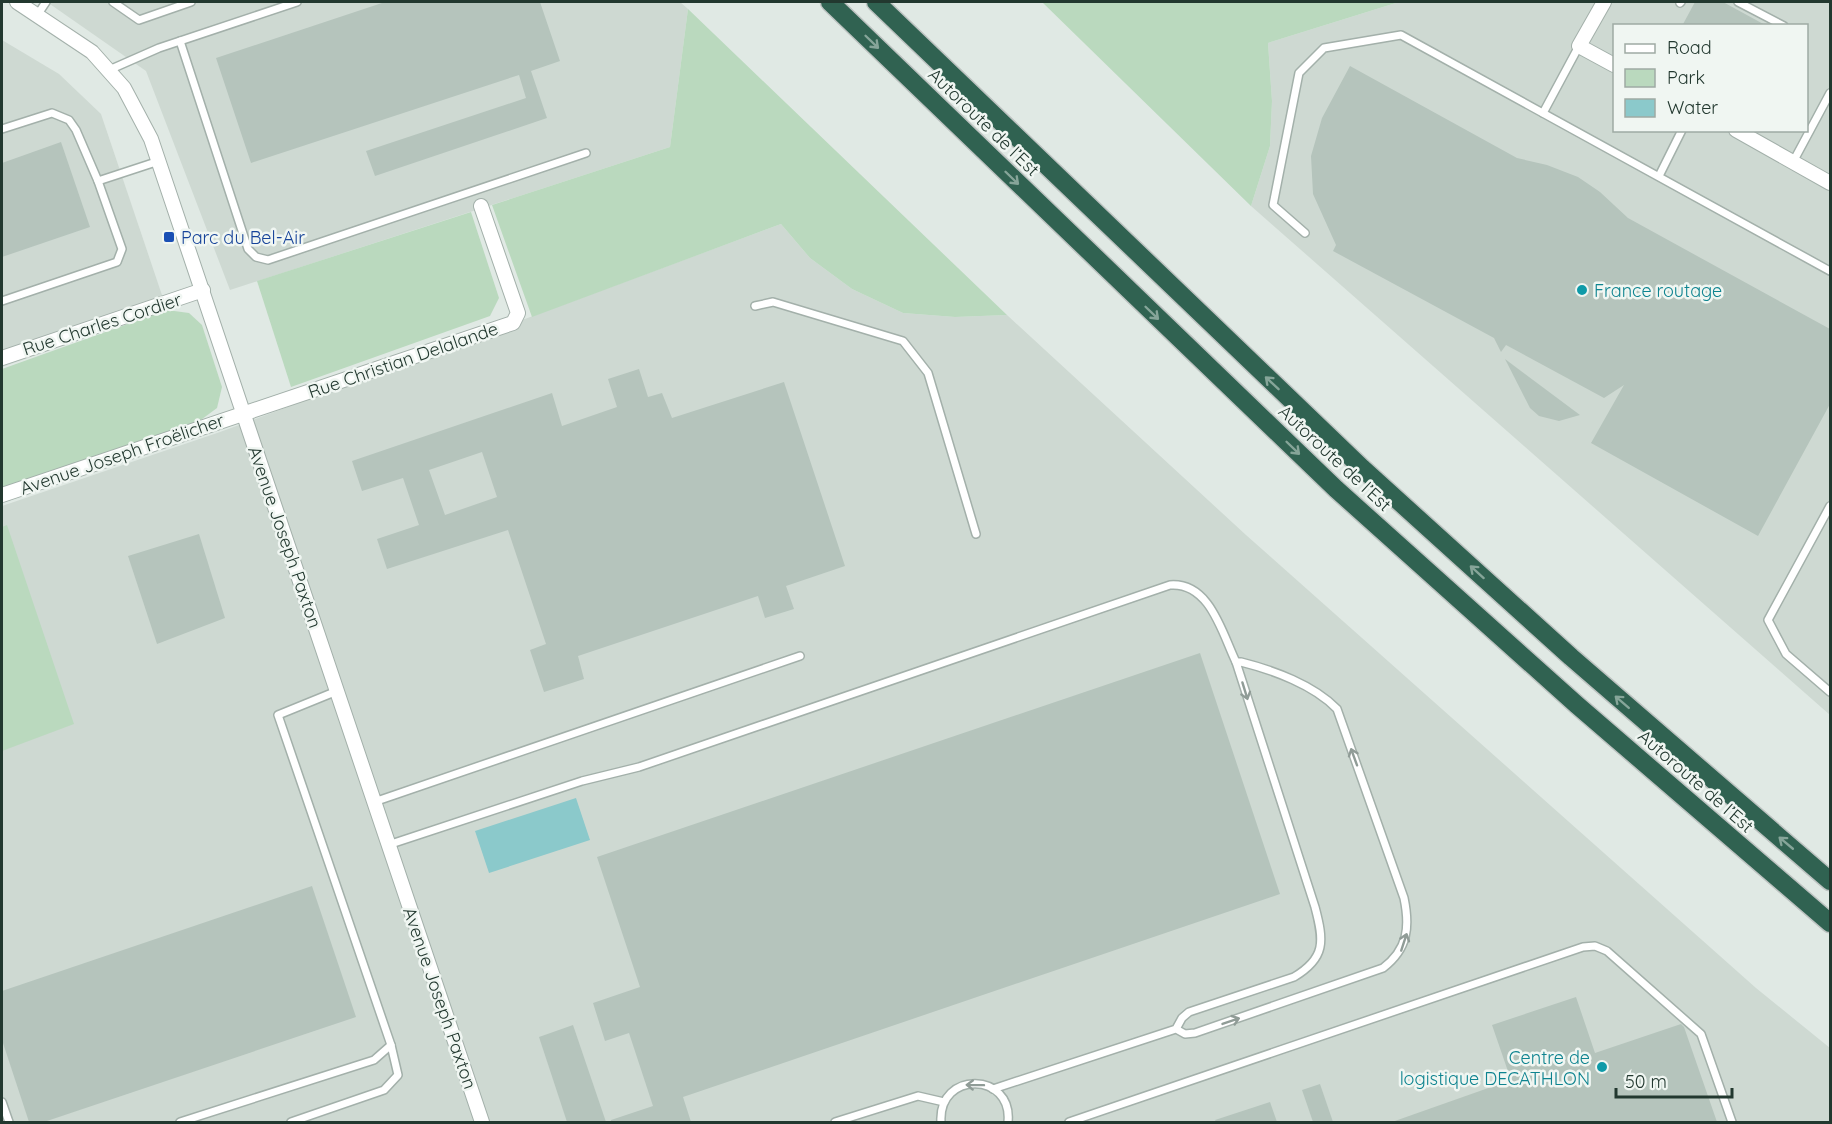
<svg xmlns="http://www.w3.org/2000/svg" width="1832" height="1124" viewBox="0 0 1832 1124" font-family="Quicksand,sans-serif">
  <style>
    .built { fill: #ced9d2; fill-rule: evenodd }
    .green { fill: #bad9be }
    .water { fill: #8bc9cb }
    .building { fill: #b5c4bc; fill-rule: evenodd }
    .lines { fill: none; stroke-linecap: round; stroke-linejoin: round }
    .lane-casing { stroke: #a3b0aa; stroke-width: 10 }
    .street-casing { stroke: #a3b0aa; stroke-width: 16 }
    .highway-casing { stroke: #bdc3c1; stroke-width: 21 }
    .lane { stroke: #fff; stroke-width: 7 }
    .street { stroke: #fff; stroke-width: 14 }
    .highway { stroke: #306251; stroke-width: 18 }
    .oneway { stroke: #86a599 }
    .oneway2 { stroke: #909c97 }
    .transit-dot { fill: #1a4fb4; stroke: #f0f6f2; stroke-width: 2 }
    .culture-dot { fill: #0f9aa8; stroke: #f0f6f2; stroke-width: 2 }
    .labels { text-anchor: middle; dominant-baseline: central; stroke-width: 5; stroke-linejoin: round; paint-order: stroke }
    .street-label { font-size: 18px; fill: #22382f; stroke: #f0f6f2 }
    .transit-label { font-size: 18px; fill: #164399; stroke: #f0f6f2; text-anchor: start }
    .culture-label { font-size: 18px; fill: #0d838f; stroke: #f0f6f2; text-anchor: start }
  </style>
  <rect width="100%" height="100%" fill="#e0e9e4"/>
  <g class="built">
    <path d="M47,2H680L688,9L670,147L230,290L146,71Z"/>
    <path d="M1399,2H1830V715L1251,206L1270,146L1272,101L1268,43ZM1614,26H1806V130H1614Z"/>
    <path d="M2,40L59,74L101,114L167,310L2,367Z"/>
    <path d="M781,224L810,258L852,289L903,313L955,317L1007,315L1246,535L1756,988L1830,1048V1122H2V506L220,432Z"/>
  </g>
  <g class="green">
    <path d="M1042,2H1399L1268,43L1272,101L1270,146L1251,206Z"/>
    <path d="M688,9L1007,315L955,317L903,313L852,289L810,258L781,224L532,317L492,205L670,147Z"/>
    <path d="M471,212L499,298L490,316L291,387L257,281Z"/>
    <path d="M167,310L189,313L202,325L222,387L217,408L198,422L2,488V369Z"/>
    <path d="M7,525L74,724L2,751V527Z"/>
  </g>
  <path class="water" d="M576,798L590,840L489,873L475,831Z"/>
  <g class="building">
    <path d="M385,2H540L560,61L531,71L547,118L375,176L366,151L526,98L519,75L251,163L216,58Z"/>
    <path d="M1695,2H1723L1767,26H1682Z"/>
    <path d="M1350,66L1517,158L1547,165L1578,177L1600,192L1628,218L1830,329V404L1758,536L1591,443L1624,385L1604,398L1506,345L1501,352L1494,338L1333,251L1336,245L1313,194L1311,156L1322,118Z"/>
    <path d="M61,142L90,227L2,257V163Z"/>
    <path d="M1505,359L1580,415L1559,421L1539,416L1530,408Z"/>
    <path d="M639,369L648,397L662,393L672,418L784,382L845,566L786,586L794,609L765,618L758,596L578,656L584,679L544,692L530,650L546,644L508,530L387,569L377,539L419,525L403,478L362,491L352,461L552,393L562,426L617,407L608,379ZM482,452L497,497L445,515L429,470Z"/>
    <path d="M199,534L225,618L157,644L128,556Z"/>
    <path d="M1200,653L1280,894L683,1097L691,1122H611V1120L653,1106L629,1033L605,1041L593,1003L640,987L597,857Z"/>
    <path d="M312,886L356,1017L44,1122H29L2,1040V991Z"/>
    <path d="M1576,997L1595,1053L1681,1024L1684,1027L1717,1122H1392L1511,1080L1492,1025Z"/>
    <path d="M573,1025L606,1122H567L539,1037Z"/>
    <path d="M1320,1084L1333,1122H1313L1302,1090Z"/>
    <path d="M1270,1102L1277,1122H1216L1215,1120Z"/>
  </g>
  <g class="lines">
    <g class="lane-casing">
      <g id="lane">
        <path d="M113,2L139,20L191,2"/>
        <path d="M1738,2L1784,26"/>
        <path d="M1680,3L1681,2"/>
        <path d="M38,14L46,2"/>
        <path d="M180,41L248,249L256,257L268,260L586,153"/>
        <path d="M109,70L159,48L297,2"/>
        <path d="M1543,113L1579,46"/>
        <path d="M2,129L52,113L69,120L76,130L98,181L122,249L117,262L2,301"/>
        <path d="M1793,162L1830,93"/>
        <path d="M1659,176L1682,130"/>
        <path d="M98,181L159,161"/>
        <path d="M1305,233L1273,205L1299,73L1324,48L1401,35L1830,271"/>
        <path d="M755,306L773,302L903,341L928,373L976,534"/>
        <path d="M1830,506L1768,620L1786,654L1830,692"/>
        <path d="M374,802L800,656"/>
        <path d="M388,845L582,781L639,767L1170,585C1210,582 1222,633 1236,662"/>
        <path d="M993,1089L1176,1029L1185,1034L1195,1033L1383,968C1408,949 1410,927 1404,898L1337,709C1314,685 1273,670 1241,662H1236L1315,907C1324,941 1326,958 1294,977L1189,1012L1182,1018L1176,1029"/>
        <path d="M2,1102L9,1122"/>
        <path d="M180,1122L374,1060L391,1045"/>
        <path d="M291,1122L384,1090L398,1075L391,1045L278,715L337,691"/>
        <path d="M835,1122L918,1096L944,1102"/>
        <path d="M941,1122C938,1070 1013,1072 1008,1122"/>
        <path d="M1069,1122L1583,947L1595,946L1607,951L1701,1034L1732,1122"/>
      </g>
    </g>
    <g class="street-casing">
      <g id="street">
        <path d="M17,2L92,52L124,88L151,139L482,1122"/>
        <path d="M1604,2L1579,46L1614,65"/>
        <path d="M1736,130L1830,183"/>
        <path d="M2,358L203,290"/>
        <path d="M2,495L513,323L518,313L481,206"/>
      </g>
    </g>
    <g class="highway-casing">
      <g id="highway">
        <path d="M830,2L1336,489L1577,705L1830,923"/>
        <path d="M876,2L1362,468L1571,657L1830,881"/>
      </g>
    </g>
    <use href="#lane" class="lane"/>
    <use href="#street" class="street"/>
    <use href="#highway" class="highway"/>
  </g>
  <defs><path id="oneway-shaft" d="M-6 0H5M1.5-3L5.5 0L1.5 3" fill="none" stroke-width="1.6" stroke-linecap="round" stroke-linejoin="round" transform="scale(1.5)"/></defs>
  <g class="oneway">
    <use href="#oneway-shaft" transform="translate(872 42) rotate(44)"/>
    <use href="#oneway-shaft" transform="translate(1012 178) rotate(44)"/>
    <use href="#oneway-shaft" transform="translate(1152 313) rotate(44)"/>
    <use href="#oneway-shaft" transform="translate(1272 383) rotate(-137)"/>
    <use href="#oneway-shaft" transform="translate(1293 448) rotate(44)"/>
    <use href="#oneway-shaft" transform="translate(1477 572) rotate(-138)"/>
    <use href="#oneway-shaft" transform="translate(1622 702) rotate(-139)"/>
    <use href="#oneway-shaft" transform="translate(1786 843) rotate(-140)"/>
  </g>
  <g class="oneway2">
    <use href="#oneway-shaft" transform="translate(1245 691) rotate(73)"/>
    <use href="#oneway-shaft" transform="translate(1354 757) rotate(-110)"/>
    <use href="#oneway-shaft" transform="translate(1404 942) rotate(-72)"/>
    <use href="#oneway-shaft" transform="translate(1231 1021) rotate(-19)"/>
    <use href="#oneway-shaft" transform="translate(975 1085) rotate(-179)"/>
  </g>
  <rect class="transit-dot" x="163" y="231" width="12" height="12" rx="3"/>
  <g class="culture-dot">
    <circle cx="1582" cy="290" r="6"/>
    <circle cx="1602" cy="1067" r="6"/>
  </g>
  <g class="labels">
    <g class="street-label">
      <text transform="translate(984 122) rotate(44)">Autoroute de l’Est</text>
      <text transform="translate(102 324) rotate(-18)">Rue Charles Cordier</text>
      <text transform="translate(403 360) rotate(-19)">Rue Christian Delalande</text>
      <text transform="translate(122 454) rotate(-19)">Avenue Joseph Froëlicher</text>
      <text transform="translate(1335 458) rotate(43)">Autoroute de l’Est</text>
      <text transform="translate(285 537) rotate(71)">Avenue Joseph Paxton</text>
      <text transform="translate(1696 781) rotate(41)">Autoroute de l’Est</text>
      <text transform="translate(440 998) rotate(71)">Avenue Joseph Paxton</text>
    </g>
    <g class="transit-label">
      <text x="181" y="237">Parc du Bel-Air</text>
    </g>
    <g class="culture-label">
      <text x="1594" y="290">France routage</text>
      <text x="1590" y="1057" text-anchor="end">Centre de<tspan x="1590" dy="21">logistique DECATHLON</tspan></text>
    </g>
  </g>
  <rect width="1832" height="1124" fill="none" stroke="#22382f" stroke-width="6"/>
  <rect x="1613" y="24" width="195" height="108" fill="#f0f6f2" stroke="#9eaaa4" stroke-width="1.5"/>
  <rect x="1625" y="44" width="30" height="9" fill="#ffffff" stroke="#9eaaa4" stroke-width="1.5"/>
  <text x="1667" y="54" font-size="18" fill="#22382f">Road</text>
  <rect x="1625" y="69" width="30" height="18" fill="#bad9be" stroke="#9eaaa4" stroke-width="1.5"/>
  <text x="1667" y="84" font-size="18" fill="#22382f">Park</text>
  <rect x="1625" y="99" width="30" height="18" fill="#8bc9cb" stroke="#9eaaa4" stroke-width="1.5"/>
  <text x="1667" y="114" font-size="18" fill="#22382f">Water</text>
  <path d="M1616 1088v9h116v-9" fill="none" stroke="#22382f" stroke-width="3"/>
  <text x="1625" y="1088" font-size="18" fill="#22382f" stroke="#f0f6f2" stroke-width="4.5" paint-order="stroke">50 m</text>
</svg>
